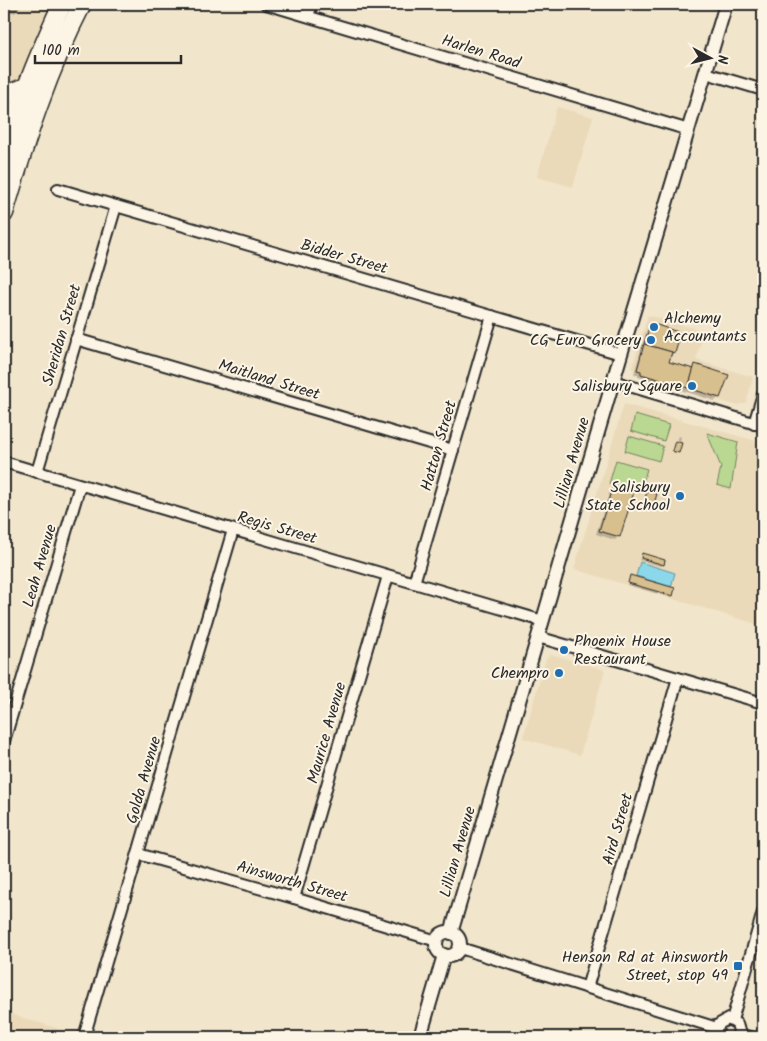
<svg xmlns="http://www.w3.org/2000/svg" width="767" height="1041" viewBox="0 0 767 1041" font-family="Kalam,sans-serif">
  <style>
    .built { fill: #eadab9 }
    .green { fill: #bad891; stroke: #72825e }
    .water { fill: #8bd8ea; stroke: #65939e }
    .shadow { fill: #0003 }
    .building { fill: #d8bf8e; stroke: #2b2b2b }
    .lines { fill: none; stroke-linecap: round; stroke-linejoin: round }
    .minor-casing { stroke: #2b2b2b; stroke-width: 14 }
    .tertiary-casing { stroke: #2b2b2b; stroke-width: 16 }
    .trunk-casing { stroke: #2b2b2b; stroke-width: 21 }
    .minor { stroke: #fcf5e5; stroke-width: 10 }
    .tertiary { stroke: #fcf5e5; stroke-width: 12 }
    .trunk { stroke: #fcf5e5; stroke-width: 18 }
    .poi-dot { fill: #1f6fb2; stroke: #fcf5e5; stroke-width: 2 }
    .labels { text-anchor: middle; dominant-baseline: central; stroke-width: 4; stroke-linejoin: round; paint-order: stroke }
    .street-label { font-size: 16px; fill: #2b2b2b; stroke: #fcf5e5 }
    .poi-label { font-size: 16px; fill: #2b2b2b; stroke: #fcf5e5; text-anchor: end }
  </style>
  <rect width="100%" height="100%" fill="#f1e5cb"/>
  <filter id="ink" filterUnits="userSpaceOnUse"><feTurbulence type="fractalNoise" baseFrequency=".02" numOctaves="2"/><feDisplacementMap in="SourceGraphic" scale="10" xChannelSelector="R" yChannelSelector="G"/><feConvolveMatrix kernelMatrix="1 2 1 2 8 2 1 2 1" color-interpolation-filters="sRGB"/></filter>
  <g filter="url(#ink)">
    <g class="built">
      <path d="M4,4H53L37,34L21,77L12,87L4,90Z"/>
      <path d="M557,107L593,117L573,187L537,177Z"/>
      <path d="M648,315L704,331L696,360L753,377L746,403L735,405L639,376L632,368Z"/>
      <path d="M624,404L763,443V626L574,569Z"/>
      <path d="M550,655H554L605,670L580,755L523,738L546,659Z"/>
      <path d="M4,1012L69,1032L68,1037H4Z"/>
    </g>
    <g class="green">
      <path d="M635,415L669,425L664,441L631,431Z"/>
      <path d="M707,433L738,442L731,489L717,485L721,467Z"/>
      <path d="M629,436L663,446L659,461L625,451Z"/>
      <path d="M616,460L647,469L640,493L609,484Z"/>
    </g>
    <path class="water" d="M640,562L675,573L671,587L636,576Z"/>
    <g class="shadow">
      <path d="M4,4H22L15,13L4,9Z"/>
      <path d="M651,325L674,352L667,362L692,369L696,365L719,397L715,401L638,377V375L634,374L647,329Z"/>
      <path d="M679,436L681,437L677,453L672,452Z"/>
      <path d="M613,487L619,536L615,540L596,534L610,491Z"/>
      <path d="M643,554L663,564L661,566L639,560Z"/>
      <path d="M631,577L672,595L669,597L627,585Z"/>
    </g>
    <g class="building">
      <path d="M651,323L681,333L675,353L644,344Z"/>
      <path d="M644,344L672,352L669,362L694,369L688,388L641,374V371L637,370Z"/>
      <path d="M695,364L729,375L720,398L688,388Z"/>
      <path d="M675,441L682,443L679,453L672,451Z"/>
      <path d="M613,485L634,492L620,537L599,531Z"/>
      <path d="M647,491L657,494L652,510L643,507Z"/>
      <path d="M642,553L665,560L664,565L641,558Z"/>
      <path d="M630,575L675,588L673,596L628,583Z"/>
    </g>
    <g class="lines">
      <g class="minor-casing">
        <g id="minor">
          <path d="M266,4L689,130"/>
          <path d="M308,16L312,4"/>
          <path d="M706,73L763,90"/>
          <path d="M4,111L20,116"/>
          <path d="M58,189L621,354"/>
          <path d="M76,339L453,450"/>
          <path d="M613,381L763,426"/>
          <path d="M754,424L763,394"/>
          <path d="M4,462L543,621"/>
          <path d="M37,472L116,206"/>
          <path d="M414,583L492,316"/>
          <path d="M538,637L763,703"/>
          <path d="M4,741L80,485"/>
          <path d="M138,854L294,898L437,941"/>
          <path d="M294,898L388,576"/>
          <path d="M460,948L717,1028"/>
          <path d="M587,988L678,678"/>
          <path d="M732,1020L763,912"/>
          <path d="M739,1034L749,1037"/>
          <path d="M84,1037L233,530"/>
          <path d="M719,1037L717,1031L719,1024L728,1019L737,1024L739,1031L737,1037"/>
        </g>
      </g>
      <g class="tertiary-casing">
        <g id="tertiary">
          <circle cx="448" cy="944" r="12"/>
          <path d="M451,933L621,354L726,4"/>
          <path d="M420,1037L444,955"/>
        </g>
      </g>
      <g class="trunk-casing">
        <g id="trunk">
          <path d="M4,96L26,87"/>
          <path d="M4,157C18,104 39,54 62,4"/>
          <path d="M4,213C25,141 48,70 82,4"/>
        </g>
      </g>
      <use href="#minor" class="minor"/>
      <use href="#tertiary" class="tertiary"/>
      <use href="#trunk" class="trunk"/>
    </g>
  </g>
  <g class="poi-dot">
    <circle cx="654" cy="327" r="5"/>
    <circle cx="651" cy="340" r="5"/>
    <circle cx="692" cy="386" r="5"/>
    <circle cx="680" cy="496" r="5"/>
    <circle cx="564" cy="650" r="5"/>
    <circle cx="559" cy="673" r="5"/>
    <rect x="733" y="961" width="10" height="10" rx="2.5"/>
  </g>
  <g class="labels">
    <g class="street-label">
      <text transform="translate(481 52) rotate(17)">Harlen Road</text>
      <text transform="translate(344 257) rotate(16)">Bidder Street</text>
      <text transform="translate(62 335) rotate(-74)">Sheridan Street</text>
      <text transform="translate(269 380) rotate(17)">Maitland Street</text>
      <text transform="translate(439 446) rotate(-74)">Hatton Street</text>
      <text transform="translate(572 463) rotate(-74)">Lillian Avenue</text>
      <text transform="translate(277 528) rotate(16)">Regis Street</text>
      <text transform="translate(40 566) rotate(-74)">Leah Avenue</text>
      <text transform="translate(327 733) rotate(-74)">Maurice Avenue</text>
      <text transform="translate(144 780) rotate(-74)">Golda Avenue</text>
      <text transform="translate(618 829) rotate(-74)">Aird Street</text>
      <text transform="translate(458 852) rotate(-74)">Lillian Avenue</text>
      <text transform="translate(292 882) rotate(16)">Ainsworth Street</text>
    </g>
    <g class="poi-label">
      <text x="664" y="318" text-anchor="start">Alchemy<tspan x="664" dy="18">Accountants</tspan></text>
      <text x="641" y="340">CG Euro Grocery</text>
      <text x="682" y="386">Salisbury Square</text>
      <text x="670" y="487">Salisbury<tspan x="670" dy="18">State School</tspan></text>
      <text x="574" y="641" text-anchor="start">Phoenix House<tspan x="574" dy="18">Restaurant</tspan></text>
      <text x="549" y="673">Chempro</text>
      <text x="728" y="957">Henson Rd at Ainsworth<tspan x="728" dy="18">Street, stop 49</tspan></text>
    </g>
  </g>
  <rect width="767" height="1041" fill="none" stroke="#fcf5e5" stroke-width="20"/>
  <rect x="10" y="10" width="747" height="1021" fill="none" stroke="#2b2b2b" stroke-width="2" filter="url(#ink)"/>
  <g transform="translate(710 58) rotate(97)" stroke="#fcf5e5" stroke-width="4" paint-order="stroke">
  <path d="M0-4L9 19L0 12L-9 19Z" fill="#2b2b2b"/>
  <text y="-8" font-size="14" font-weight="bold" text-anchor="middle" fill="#2b2b2b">N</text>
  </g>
  <path d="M35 55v8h146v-8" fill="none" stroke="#2b2b2b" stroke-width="2.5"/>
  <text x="42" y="55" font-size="15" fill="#2b2b2b" stroke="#fcf5e5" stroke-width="4" paint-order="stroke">100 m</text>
</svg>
